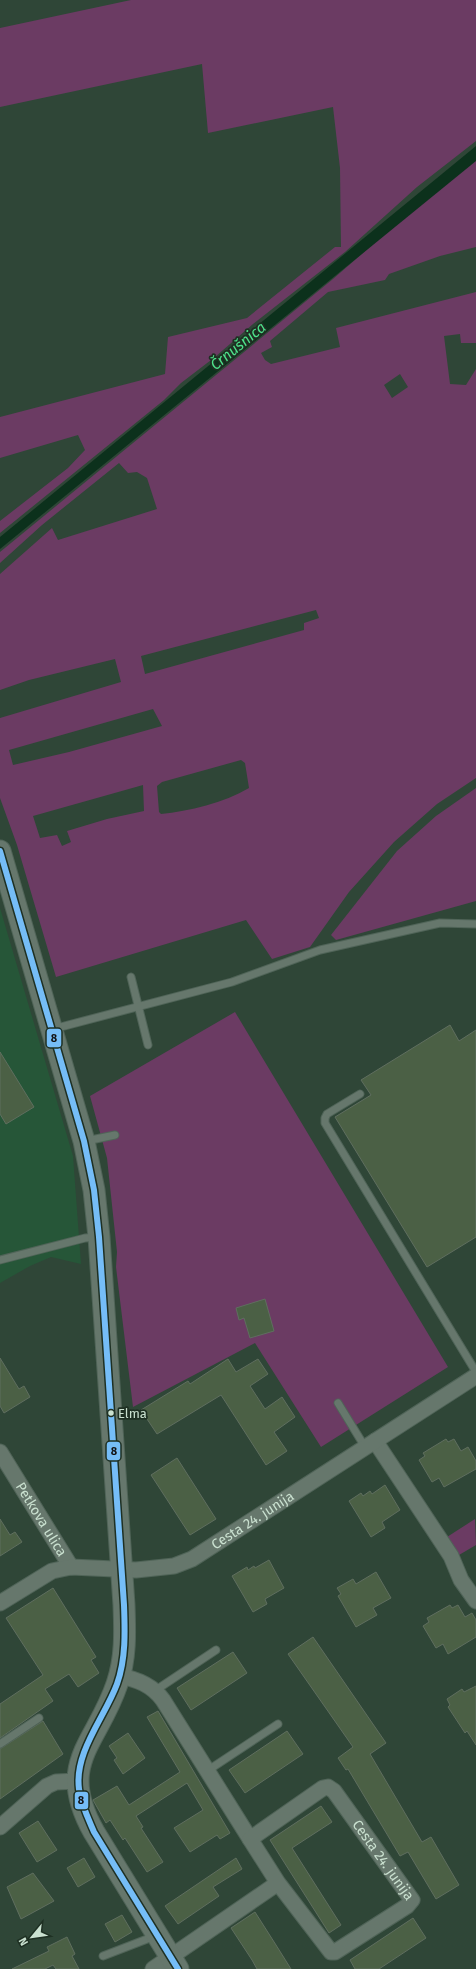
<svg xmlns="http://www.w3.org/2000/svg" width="476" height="1969" viewBox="0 0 476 1969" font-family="'Fira Sans',sans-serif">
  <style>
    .built { fill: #265638 }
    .green { fill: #6b3b63; fill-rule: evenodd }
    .water { fill: #0c311c }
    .building { fill: #4b6045; stroke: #5f6e5f }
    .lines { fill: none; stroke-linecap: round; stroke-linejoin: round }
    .lane-casing { stroke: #506458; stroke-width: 9 }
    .street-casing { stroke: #506458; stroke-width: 17 }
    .secondary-casing { stroke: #506458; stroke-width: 23 }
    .lane { stroke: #66776c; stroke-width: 7 }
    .street { stroke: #66776c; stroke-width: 15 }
    .secondary { stroke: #66776c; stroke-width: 21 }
    .bus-1-casing { stroke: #1e3023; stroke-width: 9 }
    .bus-1 { stroke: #75bdf7; stroke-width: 6 }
    .bus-dot { fill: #cae1d0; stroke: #1e3023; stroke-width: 1.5 }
    .labels { text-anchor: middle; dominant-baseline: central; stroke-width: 3.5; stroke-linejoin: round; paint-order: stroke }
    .bus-label { font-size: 13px; fill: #cae1d0; stroke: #1e3023; text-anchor: start }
    .street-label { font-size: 14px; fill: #cae1d0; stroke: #1e3023 }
    .water-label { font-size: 15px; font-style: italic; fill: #4ee28b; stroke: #1e3023 }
    .line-badge { stroke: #1e3023; stroke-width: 1.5 }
    .pale-badge-label { font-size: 11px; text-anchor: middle; font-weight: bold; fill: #111 }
  </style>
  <rect width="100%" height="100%" fill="#2f4637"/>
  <path class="built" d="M0,908L73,1156L81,1264L51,1257L30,1266L0,1283Z"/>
  <g class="green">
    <path d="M131,0H476V141L417,187L345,252L253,324L215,357L181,383L164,400L0,533V521L68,468L85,450L78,435L0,458V417L165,374L168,337L247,318L335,247H341L340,168L333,107L208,133L202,64L0,107V28Z"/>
    <path d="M476,155V247L440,256L389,274L385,280L328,292L270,341L272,347L261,353L265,360L271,364L340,347L336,328L476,292V343H461L460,334L444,336L450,384L466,385L476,369V778L437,804L394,842L349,892L310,947L272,959L246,920L56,977L17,845L0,798V718L121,682L115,659L29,680L0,690V574L52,528L58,540L157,509L147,478L137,472L128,473L119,463L42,525L0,563V552L333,279ZM400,374L408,387L392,398L384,385ZM316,610L319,618L304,623V630L145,674L141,656ZM153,709L162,726L69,752L13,765L9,750ZM241,760L245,763L249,788C224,803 189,811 161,814L159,812L157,786L162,782ZM143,785L144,811L107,819L67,831L71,842L62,846L57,835L40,838L33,816Z"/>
    <path d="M476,788V901L336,940L331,935L397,851L436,816Z"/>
    <path d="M235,1012L448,1367L321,1447L255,1343L133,1407L116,1267L117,1252L107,1158L90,1096Z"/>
    <path d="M475,1519L476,1545L459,1555L447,1537Z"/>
  </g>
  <path class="water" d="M476,146V161L0,549V537Z"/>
  <g class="building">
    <path d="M450,1025L459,1041L476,1030V1237L427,1267L335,1117L371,1095L361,1080Z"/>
    <path d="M0,1052L34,1107L6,1124L0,1114Z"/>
    <path d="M265,1299L274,1331L250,1338L244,1318L239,1320L236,1308Z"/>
    <path d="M0,1358L19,1389L24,1386L30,1397L4,1413L0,1406Z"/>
    <path d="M228,1359L236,1372L258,1359L268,1374L250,1386L265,1409L282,1397L295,1417L274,1432L287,1451L266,1465L221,1395L157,1434L141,1410L188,1381L190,1384Z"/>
    <path d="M446,1439L448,1442L454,1439L461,1451L468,1447L476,1461V1469L444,1487L439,1478L432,1482L419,1460L425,1456L423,1453Z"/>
    <path d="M177,1458L216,1519L190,1535L151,1475Z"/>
    <path d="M385,1485L400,1510L382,1522L385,1528L371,1537L349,1501L361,1493L363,1496L370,1491L372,1494Z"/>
    <path d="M0,1519L10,1535L15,1532L22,1542L0,1556Z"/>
    <path d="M269,1560L284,1588L265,1599L267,1604L253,1612L232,1576L247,1567L248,1570L254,1566L255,1568Z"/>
    <path d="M376,1572L391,1598L373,1608L377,1615L356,1627L338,1596L341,1594L337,1588L353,1579L356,1584Z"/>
    <path d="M53,1588L96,1657L91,1660L99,1673L78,1687L69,1674L45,1689L53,1701L0,1738V1704L43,1675L6,1618Z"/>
    <path d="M450,1605L452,1608L458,1605L465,1617L472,1613L476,1620V1637L448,1654L443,1644L436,1648L423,1626L429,1622L427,1618Z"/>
    <path d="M313,1637L386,1743L370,1754L422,1842L431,1837L459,1885L436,1899L408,1852L400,1856L348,1769L346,1770L338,1758L353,1747L288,1654Z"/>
    <path d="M233,1652L247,1673L191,1710L177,1688Z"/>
    <path d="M476,1686V1745L467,1731L465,1733L448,1707L450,1705L447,1699L462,1689L464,1692Z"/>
    <path d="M158,1711L230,1833L220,1839L217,1835L190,1852L174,1828L203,1810L187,1783L136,1816L143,1827L141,1828L163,1862L147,1872L125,1838L123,1840L110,1820L106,1823L93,1800L117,1786L129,1805L180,1772L147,1717Z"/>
    <path d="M43,1721L63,1754L0,1799V1749Z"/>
    <path d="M287,1731L303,1754L245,1793L229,1770Z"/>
    <path d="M128,1733L145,1758L123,1774L114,1760L117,1758L109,1746Z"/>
    <path d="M321,1806L332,1822L292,1848L341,1925L329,1933L270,1840Z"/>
    <path d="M38,1821L57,1850L37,1862L19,1833Z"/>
    <path d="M84,1858L95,1877L78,1887L67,1868Z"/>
    <path d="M236,1858L242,1869L213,1887L219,1896L178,1924L165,1906Z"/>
    <path d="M33,1873L54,1901L21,1919L7,1887Z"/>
    <path d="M255,1912L276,1945L291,1969H257L252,1960L231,1928Z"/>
    <path d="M122,1915L132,1932L115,1942L105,1924Z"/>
    <path d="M413,1918L426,1938L379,1969H355L350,1960Z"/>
    <path d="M67,1937L75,1954L72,1956L79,1969H56L53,1965L45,1969H12L49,1951L47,1947Z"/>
  </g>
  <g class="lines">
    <g class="lane-casing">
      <g id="lane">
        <path d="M131,977L148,1045"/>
        <path d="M53,1029L232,982L320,950L440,923L476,924"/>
        <path d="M360,1094L327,1114L325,1118V1123L476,1372"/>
        <path d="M86,1141L115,1135"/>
        <path d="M0,1260L85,1238L97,1237"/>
        <path d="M338,1403L365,1447"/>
        <path d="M156,1690L216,1650"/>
        <path d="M0,1744L39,1718"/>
        <path d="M207,1771L278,1724"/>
        <path d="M103,1956L155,1936"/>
      </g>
    </g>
    <g class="street-casing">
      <g id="street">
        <path d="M375,1441L451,1556L461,1580L476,1601"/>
        <path id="s1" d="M0,1452L71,1567"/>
        <path id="s2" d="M0,1603L52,1571L71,1567L136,1570L174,1566L192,1559L476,1376"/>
        <path d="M119,1676C137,1679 152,1685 163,1700L250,1839"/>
        <path d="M0,1827L47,1786L56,1782L78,1781"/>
        <path id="s3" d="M153,1969L278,1883L250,1839L323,1788L328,1787L334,1791L412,1900L407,1906L335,1952H331L278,1883"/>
      </g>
    </g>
    <g class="secondary-casing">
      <path id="secondary" d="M0,851L84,1141L94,1190L99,1237L124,1605C125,1632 126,1658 117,1684C97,1744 55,1763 94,1832L178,1969"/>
    </g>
    <use href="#lane" class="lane"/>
    <use href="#street" class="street"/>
    <use href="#secondary" class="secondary"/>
    <g class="bus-1-casing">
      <path id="bus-1" d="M0,851L84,1141L94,1190L99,1237L124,1605C125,1631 126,1659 117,1684C105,1717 74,1752 79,1789C81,1804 88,1818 94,1832L178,1969"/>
    </g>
    <use href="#bus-1" class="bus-1"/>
  </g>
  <circle class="bus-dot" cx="111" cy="1413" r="3.5"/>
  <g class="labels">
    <g class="bus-label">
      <text x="118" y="1413">Elma</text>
    </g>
    <g class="street-label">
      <text stroke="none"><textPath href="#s1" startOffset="79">Petkova ulica</textPath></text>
      <text stroke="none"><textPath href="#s2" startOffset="275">Cesta 24. junija</textPath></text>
      <text stroke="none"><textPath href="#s3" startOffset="390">Cesta 24. junija</textPath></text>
    </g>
    <g class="water-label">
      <text transform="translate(238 346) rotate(-39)">Črnušnica</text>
    </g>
  </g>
  <g class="line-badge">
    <rect x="46" y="1028" width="16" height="20" rx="4" fill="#75bdf7"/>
    <rect x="106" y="1441" width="15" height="20" rx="4" fill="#75bdf7"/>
    <rect x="74" y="1791" width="15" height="19" rx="4" fill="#75bdf7"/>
  </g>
  <g class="pale-badge-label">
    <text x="54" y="1042">8</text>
    <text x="114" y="1455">8</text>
    <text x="81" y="1804">8</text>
  </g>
  <g transform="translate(32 1937) rotate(241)" stroke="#1e3023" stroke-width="3" paint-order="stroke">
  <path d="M0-3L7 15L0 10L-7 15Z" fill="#cae1d0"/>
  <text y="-6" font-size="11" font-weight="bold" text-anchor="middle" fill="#cae1d0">N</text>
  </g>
</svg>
